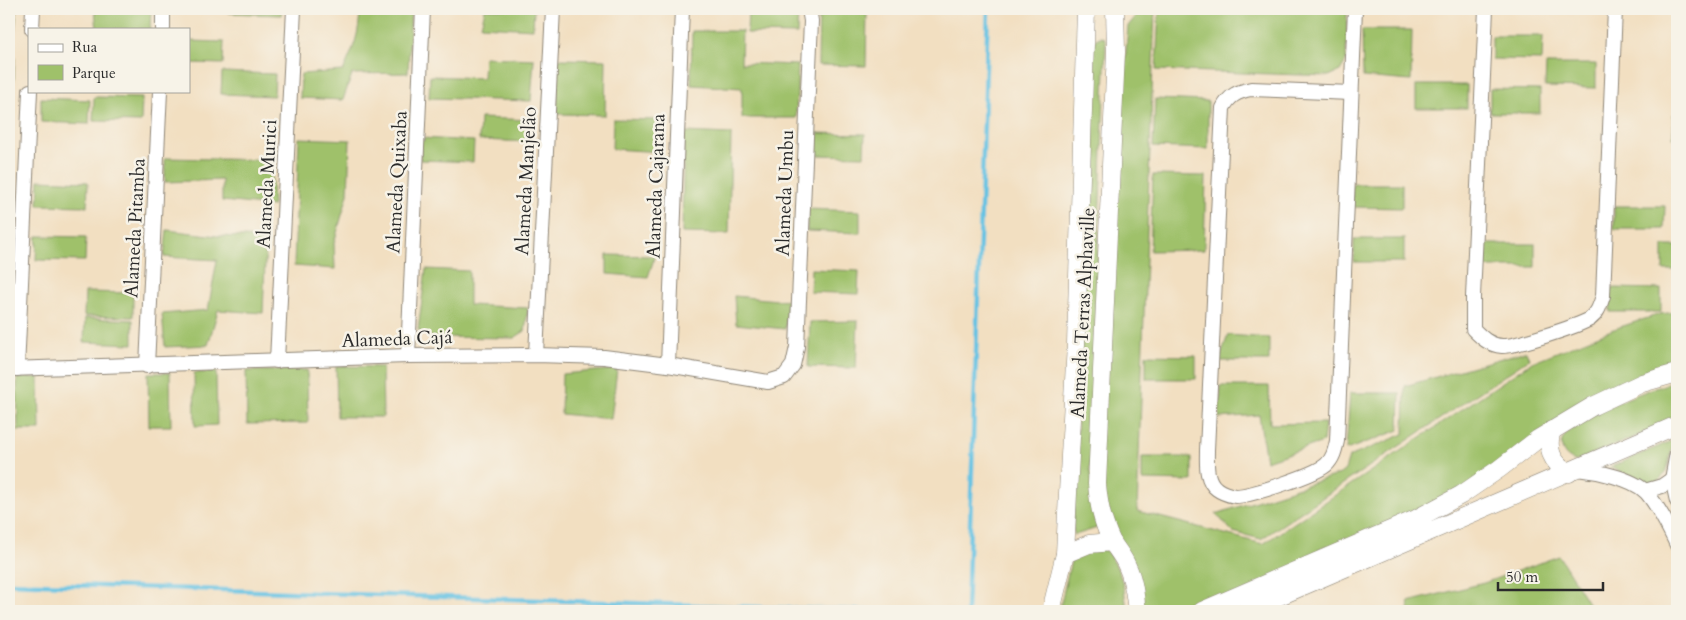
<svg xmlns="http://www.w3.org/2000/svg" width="1686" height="620" viewBox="0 0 1686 620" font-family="Cardo,serif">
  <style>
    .green { fill: #9fc16a; stroke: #65764a }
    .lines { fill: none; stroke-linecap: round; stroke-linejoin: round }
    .stream { stroke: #65c2e3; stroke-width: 4.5 }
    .minor-casing { stroke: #8e8576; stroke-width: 16 }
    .tertiary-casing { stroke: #8e8576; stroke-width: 19 }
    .minor { stroke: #fff; stroke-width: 14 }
    .tertiary { stroke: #fff; stroke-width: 18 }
    .labels { text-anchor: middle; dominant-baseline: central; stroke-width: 5; stroke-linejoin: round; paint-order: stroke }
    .street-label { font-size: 19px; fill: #2b2b2b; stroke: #f7f3e8 }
  </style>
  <rect width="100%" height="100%" fill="#f7f3e8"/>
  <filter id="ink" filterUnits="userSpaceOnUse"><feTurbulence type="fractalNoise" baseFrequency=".02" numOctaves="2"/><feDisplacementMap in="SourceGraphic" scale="10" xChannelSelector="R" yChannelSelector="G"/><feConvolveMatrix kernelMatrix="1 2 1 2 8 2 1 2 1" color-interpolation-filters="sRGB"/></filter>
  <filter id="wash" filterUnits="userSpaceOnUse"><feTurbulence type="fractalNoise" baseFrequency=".0096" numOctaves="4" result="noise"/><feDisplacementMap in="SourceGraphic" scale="20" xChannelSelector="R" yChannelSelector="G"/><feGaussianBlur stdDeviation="1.12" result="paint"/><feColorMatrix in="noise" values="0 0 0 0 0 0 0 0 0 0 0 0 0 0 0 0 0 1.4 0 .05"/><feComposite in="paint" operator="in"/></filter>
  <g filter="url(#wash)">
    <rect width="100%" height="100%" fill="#f2dfc1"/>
    <g class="green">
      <path d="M9,9H17L15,31H9Z"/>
      <path d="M67,9H151L150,29H97L95,11Z"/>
      <path d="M229,9H282L281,15L228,13Z"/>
      <path d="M360,9H411L408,73L352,74L343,100L300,98L301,74L343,71C354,47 359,36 360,9Z"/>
      <path d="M485,9H534L533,29L481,26Z"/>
      <path d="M567,9H668V12L567,10Z"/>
      <path d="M748,9H798L797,34L747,33Z"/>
      <path d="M1142,9H1155L1137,511L1263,544L1532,362L1614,329L1660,314L1677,312V373L1642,383L1461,495L1202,611H1137L1097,484L1105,317L1128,26Z"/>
      <path d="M1159,9H1347L1346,61L1340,71L1329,76L1156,70Z"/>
      <path d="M819,10L867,11L866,66L818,65Z"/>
      <path d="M1362,30H1412L1411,81L1363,77Z"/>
      <path d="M692,31H742L741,63L798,65L796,118H742V88L691,85Z"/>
      <path d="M1492,36H1543L1542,60L1492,59Z"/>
      <path d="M1100,37L1104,38L1106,41L1090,469L1097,528L1075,535L1073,530L1094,42L1096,39Z"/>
      <path d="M189,41L224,42L223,64L189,63Z"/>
      <path d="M9,57H15L14,81H9Z"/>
      <path d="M484,57L534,59L531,101L429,98L430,76L483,78Z"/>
      <path d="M558,59L606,60L605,115L557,114Z"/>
      <path d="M1546,64H1596V88L1545,87Z"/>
      <path d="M222,72L275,74L274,96L221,94Z"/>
      <rect x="1416" y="85" width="51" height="23"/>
      <path d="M1490,89L1540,90V113H1490Z"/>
      <path d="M94,97L142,98L141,122L93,121Z"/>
      <path d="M41,98L90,100L89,124L41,122Z"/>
      <path d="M1155,99L1208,101V149L1153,147Z"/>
      <rect x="1673" y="115" width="4" height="23"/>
      <path d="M480,118L533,120L532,142L479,140Z"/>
      <path d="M613,119L661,120V152L612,149Z"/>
      <path d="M684,132L731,134L729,234L682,233Z"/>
      <path d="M812,133L865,134L864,156L811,155Z"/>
      <path d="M299,138L350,140L348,194L334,243L335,269L294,266Z"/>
      <path d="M421,138L474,141L473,162L420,160Z"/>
      <path d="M165,158L271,160L273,206L222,201V180L165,182Z"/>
      <path d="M1153,175L1206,176L1204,250L1150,251Z"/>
      <path d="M39,180L88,182L87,206L38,205Z"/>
      <path d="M1352,184H1402V208L1352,207Z"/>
      <path d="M1614,206H1665L1664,229H1614Z"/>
      <path d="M807,209L860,211V233L807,231Z"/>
      <path d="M167,230L217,236L266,238L263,313L218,310L208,345L165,347L162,314L208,310L217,260L164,257Z"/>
      <path d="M37,236L86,237L85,261L36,260Z"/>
      <rect x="1354" y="239" width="50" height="23"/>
      <rect x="1485" y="244" width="50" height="23"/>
      <rect x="1663" y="246" width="14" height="24"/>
      <path d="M607,255L655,256L648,277L607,274Z"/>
      <path d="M426,269L469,271V305L528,308L525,331L514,338L433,337L418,330Z"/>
      <path d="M811,269L859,271L858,294L810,292Z"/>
      <path d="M1611,288L1661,289V312H1610Z"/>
      <path d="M85,292L133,293V317L84,316Z"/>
      <path d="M734,296L788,301L785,329L736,324Z"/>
      <path d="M85,318L133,320V344L84,342Z"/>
      <path d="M858,321L856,368L808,367L810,322Z"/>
      <path d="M1228,335L1269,338V361H1219Z"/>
      <path d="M1526,351L1529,359L1261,539L1233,532L1216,514L1340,474L1345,470L1349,457L1404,434L1405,386Z"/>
      <path d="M1146,355L1196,356V379H1146Z"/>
      <path d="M336,366L382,367L383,417H337Z"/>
      <path d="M617,369L611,419L561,414L562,374Z"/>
      <path d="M307,370L308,423L247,424L246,371Z"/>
      <path d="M216,372L217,425L195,426L194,373Z"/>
      <path d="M148,373H170L171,426H149Z"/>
      <path d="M39,377L40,430H18L17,378Z"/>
      <path d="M1677,381V420L1575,461C1568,458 1564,455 1562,448C1554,421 1656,387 1677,381Z"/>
      <path d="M1221,386H1269L1270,424L1325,423L1323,442L1266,461L1259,415L1219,418Z"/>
      <path d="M1350,393H1400L1399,430L1346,450Z"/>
      <path d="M1674,440L1666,473L1658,481L1646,484L1610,467Z"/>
      <path d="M1142,457H1192V481L1142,480Z"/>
      <path d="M1099,549L1107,551C1122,573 1124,585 1127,611H1059L1072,557Z"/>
      <path d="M1559,556L1593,611H1410L1408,602L1484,583Z"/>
    </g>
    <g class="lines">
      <g class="stream">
        <path d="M9,583L879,611"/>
        <path d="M967,611L988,9"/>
      </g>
    </g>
  </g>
  <g filter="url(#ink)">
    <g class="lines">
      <g class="minor-casing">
        <g id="minor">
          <path d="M1486,9L1473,297V329C1482,338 1489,345 1502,346C1514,347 1578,326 1590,319C1598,313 1600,305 1603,296L1615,9"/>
          <path d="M32,29L33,9"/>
          <path d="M163,29V9"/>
          <path d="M1351,93L1251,89C1237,92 1230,95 1223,108L1207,450C1207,463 1205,480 1217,489C1221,492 1230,495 1235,496C1251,496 1314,475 1326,465C1333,459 1335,450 1337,441L1355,9"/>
          <path d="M536,355L553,9"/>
          <path d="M408,356L423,9"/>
          <path d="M277,361L294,9"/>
          <path d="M668,365L682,9"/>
          <path d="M147,366L160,91"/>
          <path d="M9,369L408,356L536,355L604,357L668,365L768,382L784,377L793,365L797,347L811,21L809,9"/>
          <path d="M17,369L30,91"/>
          <path d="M1677,453L1672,479L1677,501"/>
          <path d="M1577,469C1596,471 1632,478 1646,492C1659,507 1669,528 1677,545"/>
          <path d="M1645,491L1662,486L1672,479"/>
        </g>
      </g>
      <g class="tertiary-casing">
        <g id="tertiary">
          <path d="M1115,9L1116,52L1097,484C1099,506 1102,520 1111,540C1116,549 1123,556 1127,566C1134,580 1135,596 1137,611"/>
          <path d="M1552,430C1546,449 1552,463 1569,473"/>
          <path d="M1065,554L1089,544L1112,542"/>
          <path d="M1051,611L1065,554L1068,493L1076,344L1086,9"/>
          <path d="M1202,611L1416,519L1461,495L1499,469L1538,439L1593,406L1642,383L1677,373"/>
          <path d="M1245,611L1677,425"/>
        </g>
      </g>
      <use href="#minor" class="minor"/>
      <use href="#tertiary" class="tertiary"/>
    </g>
  </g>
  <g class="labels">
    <g class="street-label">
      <text transform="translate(526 181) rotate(-87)">Alameda Manjelão</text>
      <text transform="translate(397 182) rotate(-87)">Alameda Quixaba</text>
      <text transform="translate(267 184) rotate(-87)">Alameda Murici</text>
      <text transform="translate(656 186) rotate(-88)">Alameda Cajarana</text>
      <text transform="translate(785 193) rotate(-88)">Alameda Umbu</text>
      <text transform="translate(135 228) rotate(-87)">Alameda Pitamba</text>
      <text transform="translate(1083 313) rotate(-87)">Alameda Terras Alphaville</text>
      <text transform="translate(397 339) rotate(-2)">Alameda Cajá</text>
    </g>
  </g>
  <rect width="1686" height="620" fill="none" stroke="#f7f3e8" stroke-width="30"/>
  <rect x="28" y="28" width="162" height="65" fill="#f7f3e8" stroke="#a5a39c"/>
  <rect x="38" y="44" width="25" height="8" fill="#ffffff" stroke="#a5a39c"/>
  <text x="72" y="52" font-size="15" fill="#2b2b2b">Rua</text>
  <rect x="38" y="65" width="25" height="15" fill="#9fc16a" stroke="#a5a39c"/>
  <text x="72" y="78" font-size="15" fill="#2b2b2b">Parque</text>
  <path d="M1498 582v8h105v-8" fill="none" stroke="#2b2b2b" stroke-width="2.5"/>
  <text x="1506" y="582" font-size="15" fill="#2b2b2b" stroke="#f7f3e8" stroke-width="4" paint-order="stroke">50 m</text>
</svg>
